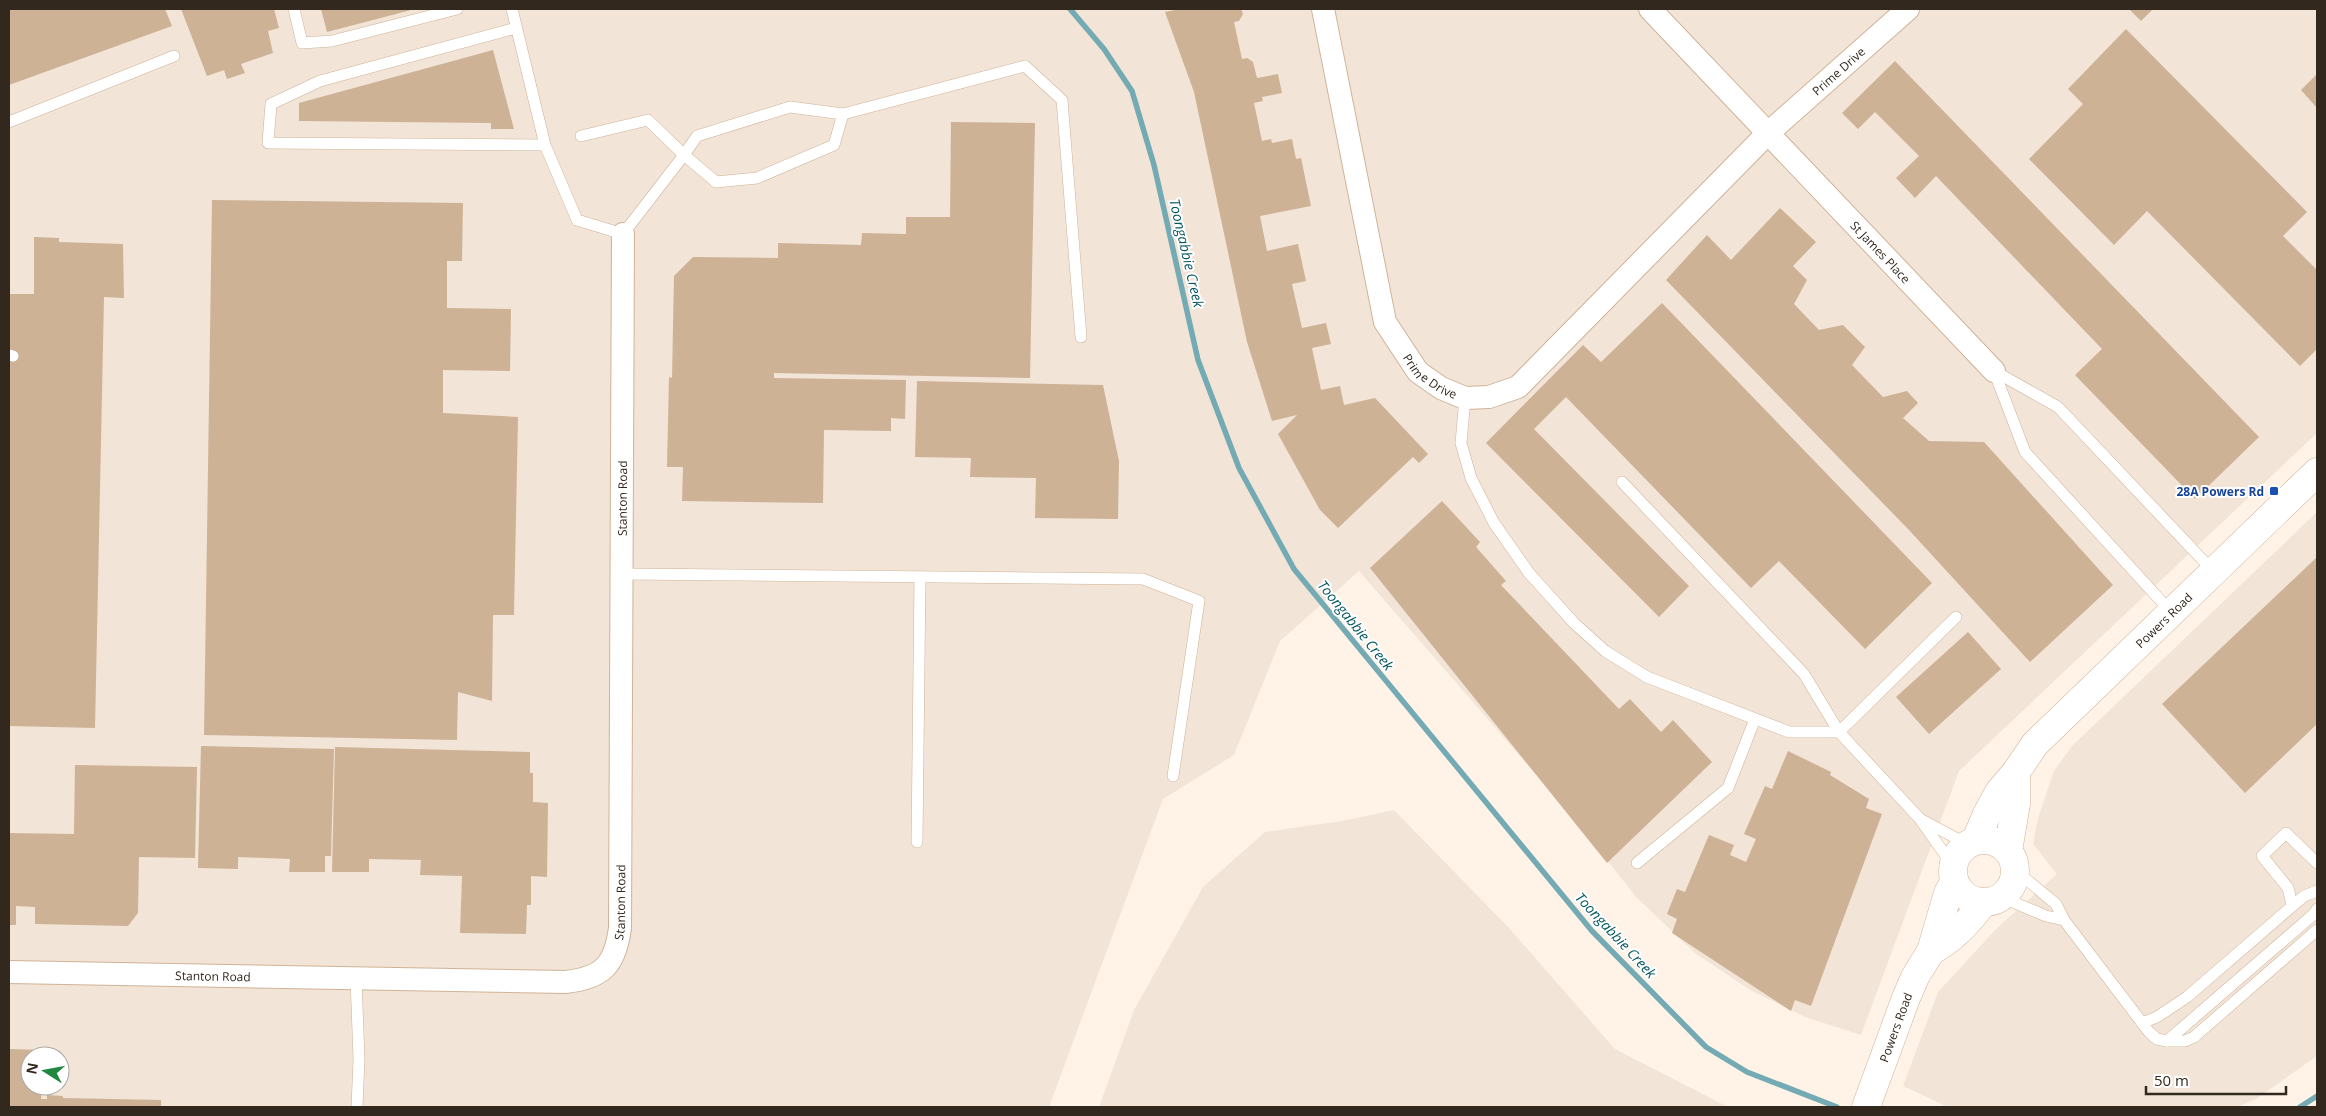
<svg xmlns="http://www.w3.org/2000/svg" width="2326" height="1116" viewBox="0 0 2326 1116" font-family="'Open Sans',sans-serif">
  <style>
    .built { fill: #f2e4d6; fill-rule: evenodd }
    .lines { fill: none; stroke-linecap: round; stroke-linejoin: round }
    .stream { stroke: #73aab3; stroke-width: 5.5 }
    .building { fill: #cdb296 }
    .lane-casing { stroke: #cfb397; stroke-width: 12 }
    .street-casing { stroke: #cfb397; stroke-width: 24 }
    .secondary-casing { stroke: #cfb397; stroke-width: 29 }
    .lane { stroke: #fff; stroke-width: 11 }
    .street { stroke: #fff; stroke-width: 22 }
    .secondary { stroke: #fff; stroke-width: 28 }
    .transit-dot { fill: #1a4fb4; stroke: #fff; stroke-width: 2 }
    .labels { text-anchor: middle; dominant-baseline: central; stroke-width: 4; stroke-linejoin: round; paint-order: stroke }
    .street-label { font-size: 12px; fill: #32281d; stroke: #fff }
    .transit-label { font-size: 12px; font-weight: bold; fill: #164399; stroke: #fff; text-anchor: end }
    .water-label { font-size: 14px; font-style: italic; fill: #045761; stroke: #fff }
  </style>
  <rect width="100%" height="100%" fill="#fff3e7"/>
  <g class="built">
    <path d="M9,9H2317V433L1959,771L1861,1035L1805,1017L1750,990L1695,953L1636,897L1578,823L1359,571L1280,641L1234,755L1163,799L1049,1107H9ZM30,1056H60V1086H30Z"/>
    <path d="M2317,512V1056L2256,1099L2237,1107H1948L1903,1086L1938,992L1996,929L2057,874L2033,844L2038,818L2054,771L2072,746Z"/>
    <path d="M1394,810L1509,928L1615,1049L1728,1107H1099L1134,1010L1203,887L1265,832L1342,821Z"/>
  </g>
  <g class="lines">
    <g class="stream">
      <path d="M1070,9L1104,49L1132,91L1154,165L1198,360L1239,468L1294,569L1592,931L1706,1047L1747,1072L1837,1107"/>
      <path d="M2300,1107L2317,1096"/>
    </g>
  </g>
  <g class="building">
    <path d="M9,9H165L172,26L9,85Z"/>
    <path d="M181,9H274L279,28L268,31L273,53L241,64L245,73L227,79L224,70L207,76Z"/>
    <path d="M321,9H415L327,32Z"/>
    <path d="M1180,9H1241L1243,14L1239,21L1234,22L1242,59L1247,58L1253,62L1257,78L1278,74L1282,93L1262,97L1263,101L1254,103L1262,141L1271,139L1272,143L1292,139L1296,159L1301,158L1311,206L1260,216L1267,251L1298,244L1306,281L1292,284L1302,328L1326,323L1331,344L1312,348L1321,390L1340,386L1344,405L1375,398L1428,454L1419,463L1413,457L1338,528L1320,510L1278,434L1297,415L1272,421L1247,342L1194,92L1165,12Z"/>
    <path d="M2129,9H2153L2141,21Z"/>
    <path d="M2126,29L2307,212L2283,236L2317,270V349L2300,366L2147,211L2114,245L2029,159L2083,104L2068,89Z"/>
    <path d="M493,50L514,129H491V123L299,121V103Z"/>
    <path d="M1895,61L2259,437L2195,499L2075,375L2102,349L1936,176L1915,198L1896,178L1919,156L1875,112L1858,129L1842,113Z"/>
    <path d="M2317,74V108L2301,90Z"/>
    <path d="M951,122L1035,123L1030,378L774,373V378L906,380L905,419L891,418V431L824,430L823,503L682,501L683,467H667L669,377L672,378L674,276L693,257L778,258V243L861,245L862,233L906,234V217H950Z"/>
    <path d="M212,200L463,203L462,261H447V308L511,309L510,371L443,370V413L518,417L514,615H493L492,701L458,692L457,740L204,735Z"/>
    <path d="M1780,208L1816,242L1793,266L1807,280L1794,304L1819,330L1843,325L1865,347L1852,365L1883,397L1907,391L1918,403L1903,418L1929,441L1984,442L2113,585L2030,662L1909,530L1666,280L1707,235L1731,260Z"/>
    <path d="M34,237L59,238V242L123,244L124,298L104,297L95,728L9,726V294H34Z"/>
    <path d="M1662,303L1932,583L1865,649L1779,561L1751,588L1566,397L1534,429L1689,586L1659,617L1486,443L1583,345L1601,362Z"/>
    <path d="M917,381L1103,385L1119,461L1118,519L1035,518L1036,478L970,477L971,458L915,457Z"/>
    <path d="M1442,501L1480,542L1476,547L1506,581L1501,585L1619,709L1630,699L1661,732L1673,720L1712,762L1607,863L1370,568Z"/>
    <path d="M2317,557V724L2245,793L2162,704Z"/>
    <path d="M1968,632L2001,669L1929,734L1896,697Z"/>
    <path d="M201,746L334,749L331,856H325V872H289L290,859L238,857V869L198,868Z"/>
    <path d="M335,747L530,752V773H533V802L548,803L547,877L531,876V905H527L526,934L460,933L462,876L420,875L421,860L369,859V872H332Z"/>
    <path d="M1788,751L1831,772L1830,775L1869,799L1866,808L1882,814L1811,1006L1795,1000L1791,1011L1672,933L1677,919L1667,914L1677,889L1685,892L1709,835L1734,845L1730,855L1746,862L1756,839L1744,834L1765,786L1772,789Z"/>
    <path d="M75,765L197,767L195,858L139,857L138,913L128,926L35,924V907L16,906V925H9V833L74,834Z"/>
    <path d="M9,1049L43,1050L42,1056H30V1086H42L41,1099H47V1095L63,1096V1098L161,1100V1107H9Z"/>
  </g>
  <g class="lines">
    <g class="lane-casing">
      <g id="lane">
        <path d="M294,9L302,43L332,41L457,9"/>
        <path d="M512,9L545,145L577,220L623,234L684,155L648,120L581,136"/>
        <path d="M516,28L320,81L271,104L268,143L545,145"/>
        <path d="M790,107L843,114L834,145L757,178L716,182L684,155L697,136Z"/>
        <path d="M843,114L1025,66L1062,100L1081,337"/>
        <path d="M9,122L174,56"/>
        <path d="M9,355L13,356"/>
        <path d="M1994,371L2025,452L2172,613"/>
        <path d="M1994,371L2058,407L2214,572"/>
        <path d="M1465,398L1461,443L1471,478L1494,523L1529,573L1574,623L1605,651L1647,677L1789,732H1839L1956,617"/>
        <path d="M1622,482L1804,674L1839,732L1920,819L1953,866"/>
        <path d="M621,574L1143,579L1199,601L1173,776"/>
        <path d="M1922,820L1967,844"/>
        <path d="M917,842L920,577"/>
        <path d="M1637,863L1728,788L1755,719"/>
        <path d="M2015,870L2056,904L2064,920L2149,1032L2157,1039L2167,1041L2314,914L2317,909"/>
        <path d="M2001,897L2046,916L2064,920"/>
        <path d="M2292,905L2288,888L2262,856L2286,833L2317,863"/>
        <path d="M356,978L359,1059L357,1107"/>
        <path d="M2142,1023L2157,1017L2187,997L2304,896L2317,891"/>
        <path d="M2167,1041H2185L2194,1037L2317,930"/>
      </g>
    </g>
    <g class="street-casing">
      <g id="street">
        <path id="s1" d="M1323,9L1385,322L1418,372L1441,388L1465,398L1489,397L1518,387L1767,134L1908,9"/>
        <path id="s2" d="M1650,9L1994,371"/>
        <path id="s3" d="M9,972L565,982C603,978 615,965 620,928L623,234"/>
      </g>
    </g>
    <g class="secondary-casing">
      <g id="secondary">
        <circle cx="1984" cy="871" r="31"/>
        <path id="s4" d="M1976,840L1987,814L1999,792L2016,772L2035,744L2317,472"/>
        <path d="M2008,851L2016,804V772"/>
        <path d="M1931,951C1952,940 1969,922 1983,903"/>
        <path id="s5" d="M1866,1107L1906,998L1915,977L1931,951L1948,893L1954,882"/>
      </g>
    </g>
    <use href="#lane" class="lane"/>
    <use href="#street" class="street"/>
    <use href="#secondary" class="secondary"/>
  </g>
  <rect class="transit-dot" x="2269" y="486" width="10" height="10" rx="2.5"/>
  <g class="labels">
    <g class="street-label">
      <text stroke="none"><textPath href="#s1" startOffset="938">Prime Drive</textPath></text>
      <text stroke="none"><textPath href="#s2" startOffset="335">St James Place</textPath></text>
      <text stroke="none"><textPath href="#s1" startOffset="391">Prime Drive</textPath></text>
      <text stroke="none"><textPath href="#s3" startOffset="1072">Stanton Road</textPath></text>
      <text stroke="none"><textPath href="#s4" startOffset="292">Powers Road</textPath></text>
      <text stroke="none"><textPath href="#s3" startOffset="668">Stanton Road</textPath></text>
      <text stroke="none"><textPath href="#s3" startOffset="204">Stanton Road</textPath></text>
      <text stroke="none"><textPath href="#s5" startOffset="85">Powers Road</textPath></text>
    </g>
    <g class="transit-label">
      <text x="2264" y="491">28A Powers Rd</text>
    </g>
    <g class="water-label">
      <text transform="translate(1187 253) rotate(77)">Toongabbie Creek</text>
      <text transform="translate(1356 625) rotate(51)">Toongabbie Creek</text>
      <text transform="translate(1616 935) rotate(47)">Toongabbie Creek</text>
    </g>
  </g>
  <rect width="2326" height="1116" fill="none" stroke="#32281d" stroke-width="20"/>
  <g transform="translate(45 1071) rotate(281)"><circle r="24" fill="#ffffff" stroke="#ada9a5"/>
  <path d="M0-4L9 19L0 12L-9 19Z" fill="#20893f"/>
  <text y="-8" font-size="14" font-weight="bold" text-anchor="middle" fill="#32281d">N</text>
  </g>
  <path d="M2146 1086v8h140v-8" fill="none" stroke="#32281d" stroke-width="2.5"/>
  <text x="2154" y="1086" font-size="15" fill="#32281d" stroke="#ffffff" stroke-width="4" paint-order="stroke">50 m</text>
</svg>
